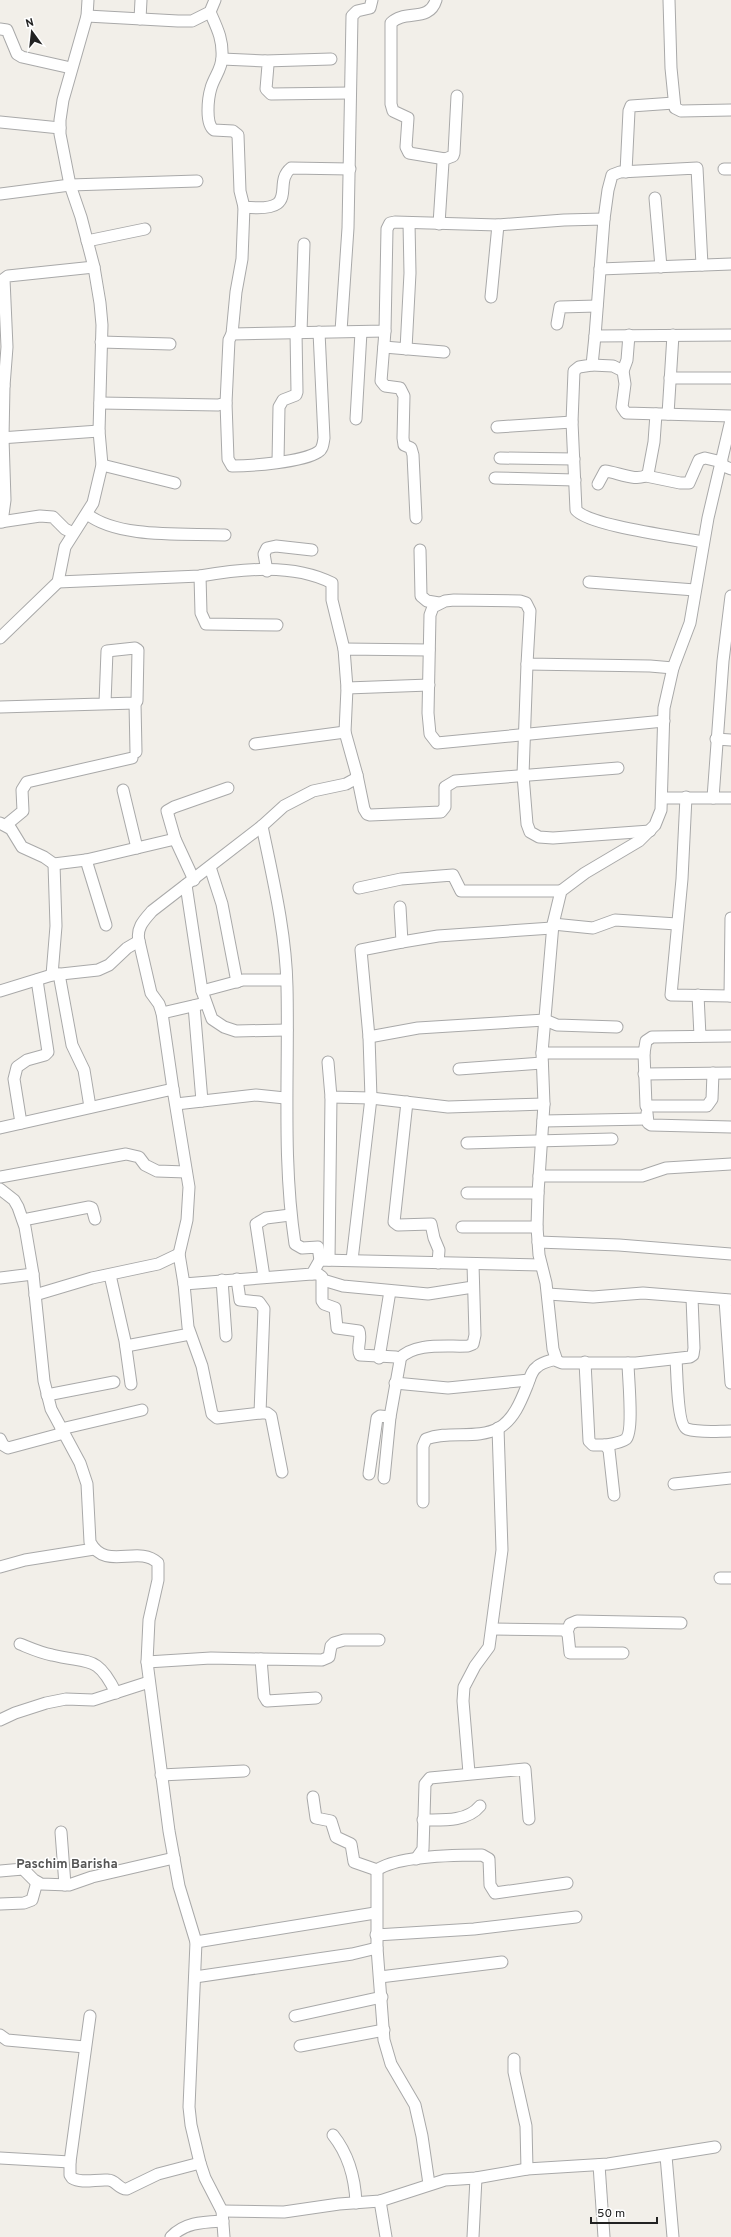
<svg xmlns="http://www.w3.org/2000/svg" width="731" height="2237" viewBox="0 0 731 2237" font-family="Overpass,sans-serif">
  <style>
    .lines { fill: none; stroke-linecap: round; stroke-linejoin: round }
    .minor-casing { stroke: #a9a9a9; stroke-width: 13 }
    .minor { stroke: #fff; stroke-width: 11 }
    .labels { text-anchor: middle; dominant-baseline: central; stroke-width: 3; stroke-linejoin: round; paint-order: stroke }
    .neighbourhood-label { font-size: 13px; font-weight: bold; fill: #555; stroke: #fff }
  </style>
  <rect width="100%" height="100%" fill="#f2efe9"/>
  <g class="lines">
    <g class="minor-casing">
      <g id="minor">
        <path d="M436,0C429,23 405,9 391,23V104L393,111L408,118L406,147L409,153L445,159"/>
        <path d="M669,0L671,68L675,108L681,111L731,110"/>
        <path d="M210,12C217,28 223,39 222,57C222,69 214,77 211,88C208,98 205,124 214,130L233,131L238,135L240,191L244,207C303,213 271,184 291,168L350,169"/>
        <path d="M87,16L178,21H192L210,12L215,0"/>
        <path d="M140,19L141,0"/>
        <path d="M0,29L7,30L17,54L22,57L71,68"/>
        <path d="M222,59L265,61L268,65L266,89L271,94L350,93"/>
        <path d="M265,61L331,59"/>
        <path d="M0,122L60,128"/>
        <path d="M724,169H731"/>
        <path d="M626,172L629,111L631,106L674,103"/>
        <path d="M0,194L70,185L197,181"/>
        <path d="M655,198L661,267"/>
        <path d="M604,219L608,190L612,175L620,172L697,168L702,265"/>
        <path d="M439,224L443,162L445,159L453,156L454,153L457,96"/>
        <path d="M87,241L145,229"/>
        <path d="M600,269L731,264"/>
        <path d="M491,297L498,225"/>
        <path d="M557,324L560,307L597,306"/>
        <path d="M341,331L348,228L352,16L357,11L370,8L372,0"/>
        <path d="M385,331L381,381L385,386L400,388L404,396L403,438L404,445L411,448L413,455L416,518"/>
        <path d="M301,332L304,244"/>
        <path d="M232,334L236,292L242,259L244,207"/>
        <path d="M595,336L592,365L579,367L574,371L572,422L576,510C589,526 679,537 703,542"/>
        <path d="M101,342L170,344"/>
        <path d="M384,347L444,352"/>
        <path d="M406,349L410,273L409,223"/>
        <path d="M592,365L613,366L623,371L625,384L622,407L626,413L731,416"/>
        <path d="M623,371L627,360L629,335"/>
        <path d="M670,378H731"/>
        <path d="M0,386H4L3,438L5,500L2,522"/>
        <path d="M4,386L7,347L4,279L8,276L94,267"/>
        <path d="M100,403L218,405L226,403L229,340L232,334L385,331L387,229L390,223L395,222L498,225L564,220L604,219L595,336L731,335"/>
        <path d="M226,403L228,459L232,466C251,466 303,462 318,452C323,449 323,444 324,438L319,332"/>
        <path d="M668,414L673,335"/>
        <path d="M356,419L361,332"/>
        <path d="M497,427L572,422"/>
        <path d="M0,438L99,431"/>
        <path d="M500,458L574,459"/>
        <path d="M278,462L279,407L283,400L296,395L297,392L296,332"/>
        <path d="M102,465L175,483"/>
        <path d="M721,465L731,469"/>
        <path d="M646,476L680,483H689L699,460L705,458L722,462"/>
        <path d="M495,478L575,480"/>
        <path d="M598,484L605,471C617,472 638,483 648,474L654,442L656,414"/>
        <path d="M87,514C119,539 185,533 225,535"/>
        <path d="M0,522L40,516L53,517L65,529L73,533"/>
        <path d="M420,550L421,596L427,601L439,603"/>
        <path d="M267,571L264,554L267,548L276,546L312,550"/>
        <path d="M200,576L201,613L206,624L277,625"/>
        <path d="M58,582L200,576C242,569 293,563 332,583V600L344,649"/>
        <path d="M589,582L695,590"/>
        <path d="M0,638L58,582L65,547L93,503L102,465L99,431L102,325L100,303L94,267L81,217L70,185L60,134V120L63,100L87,16L88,0"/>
        <path d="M527,664L523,775L527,824L530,832L539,837L553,838L650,831"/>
        <path d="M347,688L429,685"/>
        <path d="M135,703L136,752"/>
        <path d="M0,707L135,703L137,701L138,650L135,648L107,651L105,703"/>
        <path d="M664,721L437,743L430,734L428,713L430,615L433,607L445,601L454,600L520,601L526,603L530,611L527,664L650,666L673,668"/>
        <path d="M716,739L731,740"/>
        <path d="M255,744L345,732"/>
        <path d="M357,775L364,809L367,814L370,815L441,812L445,807V787L455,781L618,768"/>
        <path d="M123,790L137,848"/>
        <path d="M686,797L682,879L671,995L731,996"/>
        <path d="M662,798H731"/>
        <path d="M713,798L723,661L731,596"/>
        <path d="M0,823L11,829L22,847L44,857L54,864L86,860L175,839"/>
        <path d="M6,825L23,811L22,790L27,782L132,758"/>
        <path d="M262,826C273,879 286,933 287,987C289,1073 282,1158 295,1244L302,1248L318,1247L320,1260"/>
        <path d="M86,860L106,925"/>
        <path d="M210,867L222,904L237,982"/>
        <path d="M194,880L175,839L167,811L174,807L228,788"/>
        <path d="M186,885L202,991L212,1019L224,1027L236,1031L287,1030"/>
        <path d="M359,888L401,879L453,875L461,891H561"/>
        <path d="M400,907L402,942L361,950L369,1037L418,1028L545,1020L557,1025L617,1027"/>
        <path d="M553,924L593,928L615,920L677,924"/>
        <path d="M402,942L438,936L552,928"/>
        <path d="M59,974L72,1045L84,1070L90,1107"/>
        <path d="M52,975L56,926L54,864"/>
        <path d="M0,991L52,975L98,970L109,965L127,948L139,941"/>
        <path d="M202,991L243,980H286"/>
        <path d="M698,995L700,1036"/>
        <path d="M730,996L731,918"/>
        <path d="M194,1006L202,1101"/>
        <path d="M162,1013L201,1004"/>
        <path d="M542,1053H644L646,1106H707L712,1099L713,1073"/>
        <path d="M644,1053L646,1041L652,1037L731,1036"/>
        <path d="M328,1062L331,1097L371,1098L448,1107L544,1104"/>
        <path d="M459,1069L542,1063"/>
        <path d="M644,1074L731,1073"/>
        <path d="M173,1089L162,1013L159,1004L151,993L139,941C136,928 144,920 152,911L262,826L284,806L313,791L346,784L355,779L357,775L345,732L347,688L344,649L429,650"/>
        <path d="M407,1102L394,1222L398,1225L431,1224L434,1238L439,1250L438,1263"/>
        <path d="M176,1104L256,1095L285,1098"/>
        <path d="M647,1113L648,1123L651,1125L731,1127"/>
        <path d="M543,1121L647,1119"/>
        <path d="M21,1123L14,1079L17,1067L27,1060L45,1055L48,1052L37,980"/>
        <path d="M0,1128L173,1089L189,1187L187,1220L179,1254"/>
        <path d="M467,1143L612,1139"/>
        <path d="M539,1176H642L666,1168L731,1164"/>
        <path d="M0,1177L126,1154L139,1157L145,1165L157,1171L186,1172"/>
        <path d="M0,1189L14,1200L18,1207L25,1227L33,1274L44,1381L51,1409L80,1463L87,1484L90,1542C106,1572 138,1544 158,1563V1580L149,1620L147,1662L169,1831L179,1886L196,1942L189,2107L191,2125L200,2163L205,2178L222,2211L224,2237"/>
        <path d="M467,1193H538"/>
        <path d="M23,1220L89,1207L92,1208L95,1219"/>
        <path d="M462,1227H537"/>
        <path d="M538,1242L619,1245L731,1254"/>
        <path d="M329,1260L331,1097"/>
        <path d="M352,1260L371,1098L369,1037"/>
        <path d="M312,1274H318L322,1277V1301L324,1304L335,1308L337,1328L359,1331C362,1339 356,1348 360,1355L396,1357L400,1361L390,1417L384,1478"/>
        <path d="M110,1275L125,1341L131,1384"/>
        <path d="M264,1277L256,1224L266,1218L290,1215"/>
        <path d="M0,1278L33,1274"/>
        <path d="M237,1279L240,1300L259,1302L264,1309L260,1413"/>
        <path d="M222,1280L226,1336"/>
        <path d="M323,1280L343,1286L428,1294L473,1287"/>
        <path d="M184,1284L188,1327L202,1366L212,1414L217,1418L260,1413H267L271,1416L282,1472"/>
        <path d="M548,1294L593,1297L643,1293L731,1300"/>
        <path d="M35,1295L92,1278L158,1264L179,1254L184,1284L312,1274L320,1260L541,1265"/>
        <path d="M692,1298L694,1348L693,1355L690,1357L636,1363H562L557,1361L553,1349L546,1283L539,1255L537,1227L538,1193L544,1104L542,1053L553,924L561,891L585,873L639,841L655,825L661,810L664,708L673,668L690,623L708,518L731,420"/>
        <path d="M725,1300L731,1383"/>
        <path d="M126,1346L190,1334"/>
        <path d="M379,1358L390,1291"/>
        <path d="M399,1359C415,1342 446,1347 468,1346L473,1344L475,1335L473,1264"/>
        <path d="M676,1359C677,1371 677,1425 687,1429C700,1433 718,1431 731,1431"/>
        <path d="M585,1362L589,1441L593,1445H605L609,1450L614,1495"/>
        <path d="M395,1383L448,1388L529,1380"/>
        <path d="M47,1395L114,1382"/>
        <path d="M61,1429L142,1410"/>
        <path d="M0,1439L3,1445L8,1448L64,1433"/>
        <path d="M605,1445C611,1444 621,1443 626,1439C634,1431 628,1376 628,1363"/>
        <path d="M369,1474L377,1418L380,1416L390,1417"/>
        <path d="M674,1484L731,1478"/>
        <path d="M423,1502V1446L426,1439C449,1430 477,1440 499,1428C514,1419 521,1401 527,1386C530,1379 531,1371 537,1367C542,1362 550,1361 556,1359"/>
        <path d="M0,1567L25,1560L94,1549"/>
        <path d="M720,1578H731"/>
        <path d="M493,1629L564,1630L568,1634L570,1653H623"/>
        <path d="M567,1632L570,1624L577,1621L681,1623"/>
        <path d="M20,1644C30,1648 41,1653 52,1655C89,1664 97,1654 116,1693"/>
        <path d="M147,1662L211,1658L261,1659"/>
        <path d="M316,1698L267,1701L264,1696L261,1659L322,1660L329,1657L331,1646L334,1643L344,1640H379"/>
        <path d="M0,1720L15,1713L46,1703L66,1699L93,1700L149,1682"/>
        <path d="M469,1773L463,1701L464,1687L475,1666L489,1647L502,1550L498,1428"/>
        <path d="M161,1775L244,1771"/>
        <path d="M313,1797L316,1818L331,1821L336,1837L351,1844L354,1862L377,1870"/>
        <path d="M423,1820C442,1820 467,1822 480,1806"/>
        <path d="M61,1832L65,1885"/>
        <path d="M416,1859L423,1849L425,1784L430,1778L525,1769L529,1819"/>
        <path d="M0,1871L23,1869L34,1880L41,1884L69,1885L92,1877L174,1858"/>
        <path d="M0,1904L24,1903L32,1900L37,1882"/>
        <path d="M376,1935L474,1929L576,1917"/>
        <path d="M196,1942L375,1913"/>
        <path d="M195,1977L352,1954L377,1948"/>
        <path d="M380,1977L502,1962"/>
        <path d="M90,2016L70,2162V2175L72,2178C82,2184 96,2179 108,2180C116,2180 119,2190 127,2189L158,2174L200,2163"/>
        <path d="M295,2016L382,1997"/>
        <path d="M0,2035L7,2040L85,2047"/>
        <path d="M300,2046L384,2030"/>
        <path d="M514,2059V2072L526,2126L527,2169"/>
        <path d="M333,2135C349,2155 355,2178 356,2203"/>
        <path d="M666,2156L673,2237"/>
        <path d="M0,2158L70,2162"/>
        <path d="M599,2165L604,2237"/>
        <path d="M429,2184L422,2136L415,2105L391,2064L384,2040L377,1948V1870C397,1856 457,1855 482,1855L489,1859L490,1885L495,1893L567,1883"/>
        <path d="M380,2201L386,2237"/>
        <path d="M222,2211L284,2212L339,2204L380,2201L445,2180L476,2178L527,2169L608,2164L715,2147"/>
        <path d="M171,2237C185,2222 204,2222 223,2221"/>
        <path d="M473,2237L476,2178"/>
      </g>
    </g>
    <use href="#minor" class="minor"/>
  </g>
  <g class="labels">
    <g class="neighbourhood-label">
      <text x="67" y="1865">Paschim Barisha</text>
    </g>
  </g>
  <g transform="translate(32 32) rotate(345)" stroke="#ffffff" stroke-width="3" paint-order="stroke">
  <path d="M0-3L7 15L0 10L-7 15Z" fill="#222222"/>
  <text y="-6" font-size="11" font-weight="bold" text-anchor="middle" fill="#222222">N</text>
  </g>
  <path d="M591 2217v6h66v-6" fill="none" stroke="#222222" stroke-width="2"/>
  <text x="597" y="2217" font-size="12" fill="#222222" stroke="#ffffff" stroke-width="3" paint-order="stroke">50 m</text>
</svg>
